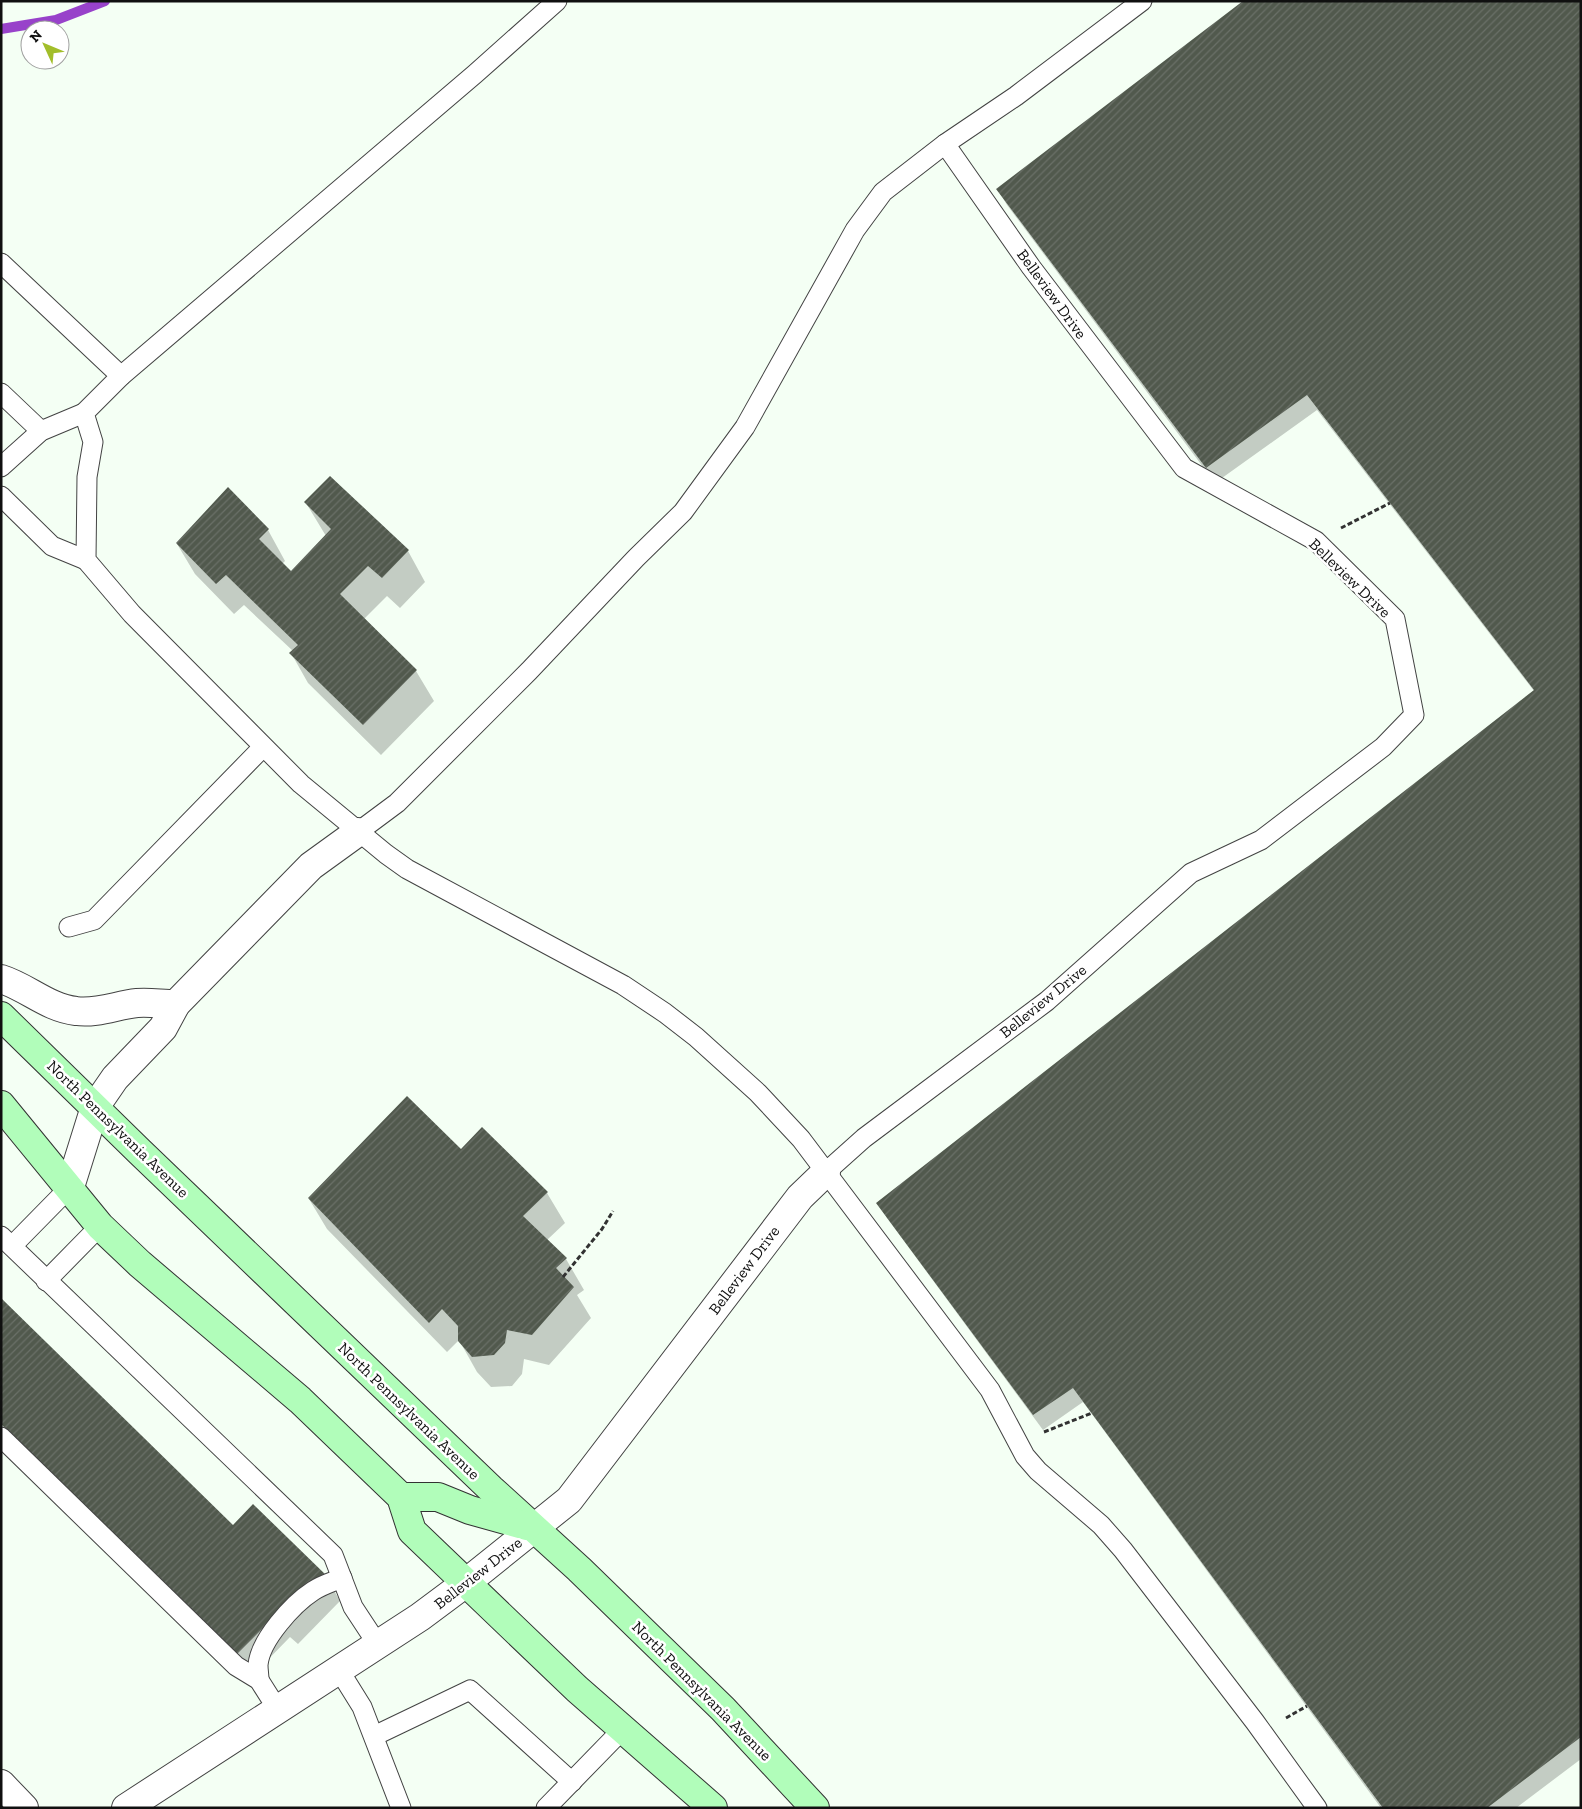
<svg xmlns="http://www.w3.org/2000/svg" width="1582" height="1809" viewBox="0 0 1582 1809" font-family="'Zilla Slab',serif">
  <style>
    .shadow { fill: #0003 }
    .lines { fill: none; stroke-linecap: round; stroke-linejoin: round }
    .stream { stroke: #9842ca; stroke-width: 10 }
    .building { fill: url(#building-hatch) }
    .service-casing { stroke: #434343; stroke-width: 21 }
    .minor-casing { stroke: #434343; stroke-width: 30 }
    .tertiary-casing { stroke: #434343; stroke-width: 30 }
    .secondary-casing { stroke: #323232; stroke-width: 30 }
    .path { stroke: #323232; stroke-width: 3; stroke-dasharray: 5 2.5; stroke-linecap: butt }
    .service { stroke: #fff; stroke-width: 19 }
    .minor { stroke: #fff; stroke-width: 28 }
    .tertiary { stroke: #fff; stroke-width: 28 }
    .secondary { stroke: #b1fdba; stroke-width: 28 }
    .labels { text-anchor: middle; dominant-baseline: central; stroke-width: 5; stroke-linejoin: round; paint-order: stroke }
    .street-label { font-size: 16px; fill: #101010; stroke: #fff }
  </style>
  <defs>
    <pattern id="building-hatch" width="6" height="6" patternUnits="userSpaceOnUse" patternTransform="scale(1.25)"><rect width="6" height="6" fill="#51594d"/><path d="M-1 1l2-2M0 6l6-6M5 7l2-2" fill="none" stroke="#6a7068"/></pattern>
  </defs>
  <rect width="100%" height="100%" fill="#f4fff4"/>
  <g class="shadow">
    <path d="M1581,1V1759L1516,1808H1381L1083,1402L1043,1430L887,1218L878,1203L1534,691L1317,410L1215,483L1007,205L998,190Z"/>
    <path d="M306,503L408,551L425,582L400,608L387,596L364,619L416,671L434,701L381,755L308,683L291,653L293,651L244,605L234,614L195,574L177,544L268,530L285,561L282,564L291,572L326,536Z"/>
    <path d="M461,1151L547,1193L565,1223L547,1240L566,1259L584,1290L577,1295L591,1318L549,1365L524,1359L522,1374L512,1386L491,1387L477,1372L459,1340L447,1352L327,1229L309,1199Z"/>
    <path d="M1,1300L233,1526L327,1578L340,1601L298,1644L290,1637L251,1677L1,1433Z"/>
  </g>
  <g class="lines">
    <path class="stream" d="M1,29L56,20L105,1"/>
  </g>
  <g class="building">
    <path d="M1243,1H1581V1737L1487,1808H1383L1073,1388L1033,1415L876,1203L1534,690L1307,395L1206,468L996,189Z"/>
    <path d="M330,476L409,550L382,578L368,566L340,594L417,670L363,725L289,653L298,645L226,575L216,584L176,543L228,487L269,529L259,539L291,571L331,529L304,502Z"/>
    <path d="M407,1096L461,1149L482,1127L548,1192L523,1216L567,1258L556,1268L574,1287L532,1335L507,1330L505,1343L494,1355L472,1357L458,1341V1326L442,1309L429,1323L308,1198Z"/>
    <path d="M1,1298L233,1525L253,1504L328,1577L276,1615L237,1654L1,1424Z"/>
  </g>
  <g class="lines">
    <g class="service-casing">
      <g id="service">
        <path d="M557,1L475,74L121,376L84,413L93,442L87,477L86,560L132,614L301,784L386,854L407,869L623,985L665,1013L696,1037L758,1093L801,1139L990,1390L1025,1456L1038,1471L1101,1525L1123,1550L1255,1722L1317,1808"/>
        <path d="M1,263L121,376"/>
        <path d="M1,393L41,431"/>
        <path d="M1,467L41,431L84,413"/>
        <path d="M1,496L52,546L86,560"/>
        <path d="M358,832L397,803L529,671L636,558L683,512L745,427L855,230L883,192L945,144L1016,96L1142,1"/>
        <path d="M69,927L94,920L263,747"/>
        <path d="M826,1172L864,1138L1047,1001L1191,873L1261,840L1383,747L1414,715L1395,619L1316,541L1184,468L1031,267L945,144"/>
        <path d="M1,1236L333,1555L353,1607L378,1645"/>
        <path d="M12,1246L70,1187"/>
        <path d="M46,1281L100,1226"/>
        <path d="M1,1437L236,1666L259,1680L278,1710"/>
        <path d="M339,1670L362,1707L401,1808"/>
        <path d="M259,1680C259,1675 258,1670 258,1665C260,1640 293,1604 313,1591C322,1585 332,1582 342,1578"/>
        <path d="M374,1736L470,1690L572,1782"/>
        <path d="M546,1808L623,1729"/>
      </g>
    </g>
    <g class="minor-casing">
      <g id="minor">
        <path d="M1,1784L24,1808"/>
        <path d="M126,1808L420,1617L467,1582"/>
      </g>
    </g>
    <g class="tertiary-casing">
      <g id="tertiary">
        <path d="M1,979C27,987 48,1008 76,1011C97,1014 117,1005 137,1003C149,1002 163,1004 176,1004"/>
        <path d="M70,1187L95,1107L115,1078L163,1028L176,1004L311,866L358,832"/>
        <path d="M467,1582L569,1500L800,1197L826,1172"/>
      </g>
    </g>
    <g class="secondary-casing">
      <g id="secondary">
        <path d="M1,1016L139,1151L491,1489L579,1569L723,1709L815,1808"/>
        <path d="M1,1105L100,1226L140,1264L300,1400L401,1497L412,1531L577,1689L713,1808"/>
        <path d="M401,1497H438L470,1510L527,1526"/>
      </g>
    </g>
    <g class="path">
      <path d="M1341,528L1390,503"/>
      <path d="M563,1277L602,1229L613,1211"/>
      <path d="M1044,1432L1092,1413"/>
      <path d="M1286,1718L1307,1706"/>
    </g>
    <use href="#service" class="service"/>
    <use href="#minor" class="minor"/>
    <use href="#tertiary" class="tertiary"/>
    <use href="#secondary" class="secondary"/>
  </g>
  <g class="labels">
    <g class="street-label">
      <text transform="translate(1052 294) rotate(54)">Belleview Drive</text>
      <text transform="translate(1350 578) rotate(44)">Belleview Drive</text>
      <text transform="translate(1043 1001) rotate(-39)">Belleview Drive</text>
      <text transform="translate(118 1129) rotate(44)">North Pennsylvania Avenue</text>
      <text transform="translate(744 1270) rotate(-53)">Belleview Drive</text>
      <text transform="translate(409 1411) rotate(44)">North Pennsylvania Avenue</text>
      <text transform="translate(478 1573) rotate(-38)">Belleview Drive</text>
      <text transform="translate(702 1691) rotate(45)">North Pennsylvania Avenue</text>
    </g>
  </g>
  <rect width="1582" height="1809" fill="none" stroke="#101010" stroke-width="5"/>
  <g transform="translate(45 45) rotate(314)"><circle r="24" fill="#ffffff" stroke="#9f9f9f"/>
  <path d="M0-4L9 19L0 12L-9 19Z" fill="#a2be2a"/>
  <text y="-8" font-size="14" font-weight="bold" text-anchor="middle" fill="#101010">N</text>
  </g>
</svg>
